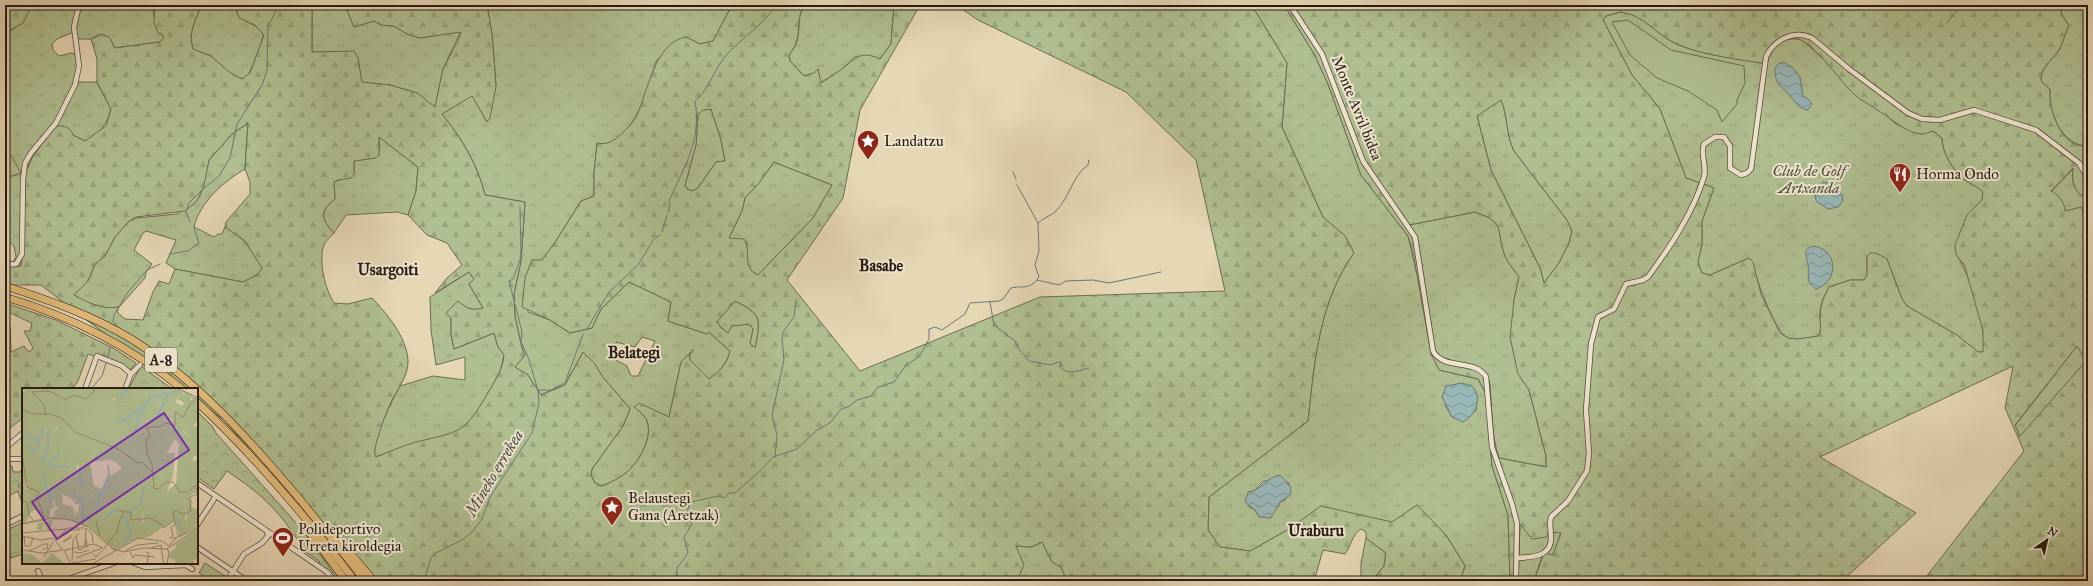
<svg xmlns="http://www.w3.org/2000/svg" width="2093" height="586" viewBox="0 0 2093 586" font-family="'IM FELL Great Primer',serif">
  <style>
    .grass { fill: url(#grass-tufts); stroke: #6a6d52; fill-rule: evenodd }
    .forest { fill: url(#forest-firs); stroke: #6a6d52; fill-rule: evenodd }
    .park { fill: url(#park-crowns); stroke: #6a6d52 }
    .garden { fill: #b0bf91; stroke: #6a6d52 }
    .water { fill: url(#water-waves); stroke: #6b7976 }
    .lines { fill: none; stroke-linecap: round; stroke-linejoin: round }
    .stream { stroke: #6b7976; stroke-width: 1 }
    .minor-casing { stroke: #554a3c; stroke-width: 6 }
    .highway-casing { stroke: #251b14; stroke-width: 8 }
    .minor { stroke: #efe5cf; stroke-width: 4.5 }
    .highway { stroke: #e3bc7a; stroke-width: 7 }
    .labels { text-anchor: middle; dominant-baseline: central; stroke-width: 4; stroke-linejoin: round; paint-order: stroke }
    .shield { fill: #efe5cf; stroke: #62584c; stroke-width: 1 }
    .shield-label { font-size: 14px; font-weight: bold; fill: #251b14 }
    .street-label { font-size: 15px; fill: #251b14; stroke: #efe5cf }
    .poi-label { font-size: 15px; fill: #251b14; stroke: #efe5cf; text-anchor: start }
    .park-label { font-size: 15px; font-style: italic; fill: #4f4c3a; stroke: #efe5cf }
    .neighbourhood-label { font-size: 16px; font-weight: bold; fill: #251b14; stroke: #efe5cf }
    .water-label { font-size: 16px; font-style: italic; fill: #484a45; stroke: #efe5cf }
    .inset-river { fill: none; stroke: #99b7b7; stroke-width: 2 }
    .inset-road { fill: none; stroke: #998c75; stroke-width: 1 }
    .view { fill: #7b2cbf; fill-opacity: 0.15; stroke: #7b2cbf; stroke-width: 2 }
    .inset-edge { fill: none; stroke: #251b14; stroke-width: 2 }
  </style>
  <defs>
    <pattern id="grass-tufts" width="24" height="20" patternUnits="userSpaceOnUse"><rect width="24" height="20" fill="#b0bf91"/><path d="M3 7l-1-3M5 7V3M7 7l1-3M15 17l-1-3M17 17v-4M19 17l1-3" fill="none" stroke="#97a47c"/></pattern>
    <pattern id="forest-firs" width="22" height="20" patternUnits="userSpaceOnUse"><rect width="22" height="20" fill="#b0bf91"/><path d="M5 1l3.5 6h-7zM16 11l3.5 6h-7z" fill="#97a47c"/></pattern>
    <pattern id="park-crowns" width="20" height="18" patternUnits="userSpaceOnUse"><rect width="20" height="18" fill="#b0bf91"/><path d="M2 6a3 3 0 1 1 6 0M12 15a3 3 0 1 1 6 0" fill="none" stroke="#97a47c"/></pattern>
    <pattern id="water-waves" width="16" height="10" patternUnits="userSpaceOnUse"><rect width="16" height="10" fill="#99b7b7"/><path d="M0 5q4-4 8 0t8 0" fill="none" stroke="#7d9494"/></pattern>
  </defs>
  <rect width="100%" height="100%" fill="#e6d7b5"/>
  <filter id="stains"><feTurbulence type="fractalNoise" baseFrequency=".005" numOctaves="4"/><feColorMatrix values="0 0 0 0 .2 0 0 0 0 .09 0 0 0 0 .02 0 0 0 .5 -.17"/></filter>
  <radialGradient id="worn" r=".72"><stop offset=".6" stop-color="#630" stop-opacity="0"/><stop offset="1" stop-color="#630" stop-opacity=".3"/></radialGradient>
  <g class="grass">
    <path d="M32,5H155L153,14L164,38L160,42L114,48L113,43L99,34L91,39H79L74,32L57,39L52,44L53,50L59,56L71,53L75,54L79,64L78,82H97L111,109C106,125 102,133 85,141L73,135L44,141L32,158L21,266L14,267V264L5,274V262H13L16,257L14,246L5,239V178L21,173L8,153L5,151V33L14,29Z"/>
    <path d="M202,5H235C237,21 251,22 263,31C265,37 251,72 246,78C231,81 222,64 211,57C206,53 199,52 193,49C188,32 195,20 202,5Z"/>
    <path d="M312,5H345L354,27L374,21L381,25L394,26L407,34L420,38L461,31L443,69L435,108L417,93L390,85L362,83L358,58L354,52H312Z"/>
    <path d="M487,5H732L713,41L700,44L686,37C678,44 664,52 657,60C654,65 653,73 652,78C644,101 627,148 597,144L594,173V196L581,201L556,241L542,261L532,260L528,312L550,320L570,333L592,328L601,309L629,282L671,302L668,321L707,334L709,332L730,351C728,362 719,373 709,379L690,360L689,355L692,352L681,362L669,418L639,404L635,407C639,411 645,415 647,421C653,437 640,461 627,472C620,478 611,482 603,486L595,483L591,475L592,469L623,426L630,409L602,376L595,364L583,352L565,385L540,395L528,375L514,367L525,355L522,348L515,317L514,294L521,261L525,202L485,195C477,163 462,139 442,114L472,95L487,122L496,86L492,34ZM642,337L655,341L638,376H631L627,366L616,360V342L635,347Z"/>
    <path d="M805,5H894L891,44L880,59L855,57L840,71L820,83L818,69L815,73L804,76L790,61L789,55C806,35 793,21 805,5Z"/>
    <path d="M1248,5H1284L1314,54L1328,84L1361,175L1408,236L1439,370L1478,379L1486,394L1492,466L1508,515L1510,581H1460L1465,566L1446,535L1321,507L1289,529L1250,551L1220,547L1208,530L1209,497L1308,421C1314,364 1319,301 1354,253L1345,236L1323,217L1282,127L1287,63L1256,12ZM1477,396L1476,411L1452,417L1445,405ZM1282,480L1289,483L1285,500L1280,502L1277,508L1259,517L1255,510L1248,506V492L1254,491L1264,481Z"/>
    <path d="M2061,5H2088L2087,146C2061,145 2048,111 2050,90C2047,85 2041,84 2041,78C2042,64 2056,58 2061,46C2064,39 2065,33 2069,26L2061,13Z"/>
    <path d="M1621,12C1645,15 1657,36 1679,45C1706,56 1738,58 1766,64C1770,47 1784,35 1802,40L1896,124L1921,134L1933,131L1942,138C1942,152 1953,171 1965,180C1971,184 1977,186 1983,192L1982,200L1967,215L1956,254C1969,273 1988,329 1983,352H1978L1957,335L1907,306L1902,299L1887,259L1867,256V276L1864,280H1850L1829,287C1824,296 1820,304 1820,314C1819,322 1823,329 1818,336C1809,338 1796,341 1788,338C1773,331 1756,274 1749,258L1710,275L1702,273L1698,262L1702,244V221L1714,188L1686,178L1660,109L1632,75L1603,20L1606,16Z"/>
    <path d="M1501,99C1508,116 1506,135 1514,151L1567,220L1572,231L1569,243L1559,263L1544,283L1540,268L1491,170L1477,116Z"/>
    <path d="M711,109L721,140L725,161L716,162L698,188L692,191L687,189L685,185L696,145L698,115L703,110Z"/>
    <path d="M248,123L245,169C223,182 200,202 194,227L214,237L218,234H222L225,227C243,237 252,250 263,267L257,275L243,282L175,269L166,263L176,240L146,231L143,233L134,250L152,264L146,272L145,278L119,307L108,309L83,301L73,294L88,281L95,264L105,256L115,237L128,222L136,218L177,214L200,196L209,160L232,134Z"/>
    <path d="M379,137L418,167L416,191L408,215L397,212L346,215L334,233C321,219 319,212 335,199L334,182L354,174V161L375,158L380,149Z"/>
    <path d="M774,162L832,185L813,218L758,275C744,269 747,255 747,242L729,238L742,211L745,198L759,183Z"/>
    <path d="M2074,168C2071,186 2074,190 2088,201V224L2081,207L2065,212L2051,192Z"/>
    <path d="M1475,212C1508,223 1495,231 1505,256C1508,263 1515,271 1519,277L1514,300L1520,374L1529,390L1546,456V467L1499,458C1490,433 1493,406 1489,380L1441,360L1435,350L1409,225Z"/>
    <path d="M469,272L474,279L469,284L483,308L475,310L466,308L446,313L451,318V334L454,349L494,333L498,347L504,355L500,372L476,414L462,428L446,436L416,443L375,457C369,444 393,399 400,386L433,376L465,380V357L436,365L431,330L430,297Z"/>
    <path d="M735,301C762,314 761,320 755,348L750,343L753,329L747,324L728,333L715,323Z"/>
    <path d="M2077,346L2086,361L2020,437L2015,426Z"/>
    <path d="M1520,523L1548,532H1561L1553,556L1543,553L1534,581H1518Z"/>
    <path d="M1366,538L1386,553L1384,566L1372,581H1361V563Z"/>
    <path d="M1042,542L1052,562L1061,567L1067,581H1023L1019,576L1016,546L1031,547Z"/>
  </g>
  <g class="forest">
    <path d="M5,5H32L23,23L5,33Z"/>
    <path d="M155,5H202C195,20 188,32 193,49L211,56L229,72L242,79L250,73L264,35L255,25L239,18L235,5H312V52L354,51L358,58L362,82L390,85L417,93L435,107L443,69L458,41L461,32L420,38L407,34L394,26L381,25L374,21L354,27L345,5H487L492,34L496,86L490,118L487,122L472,96L442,114C462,139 477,163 485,195L525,202L521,261L514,294L515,317L522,348L525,355L515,367L528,375L541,395L565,385L583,352L595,364L602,376L630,409L623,426L592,469L591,475L595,483L603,486C611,482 620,478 627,472C640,461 653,437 647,421C645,415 639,411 634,407L639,403L669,417L681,362L694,349L689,355L690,360L709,379C719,373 728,362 730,351L709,332L707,334L668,321L671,302L629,282L601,309L592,328L570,333L550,320L522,307L525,278L532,260H542L556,241L581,201L594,196V173L597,143C606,145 612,142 619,136C626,130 633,123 637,115C648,91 655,42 686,37L700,44L713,41L732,5H805C793,21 805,35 789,55L790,61L804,76L814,73L818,69L821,83C827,79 833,75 839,71C855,60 859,49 880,59L891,44L894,5H920L860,110L843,198L787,280L860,371L1040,297L1225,291L1196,160L1126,92L978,20L956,5H1248L1256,12L1287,63L1282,127L1323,217L1345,236L1354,253C1319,301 1314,364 1308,421L1209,497L1208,530L1220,547L1250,551L1289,529L1321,506L1392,522L1417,505L1446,535L1465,566L1460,581H1372L1384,566L1386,553L1366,538V532L1361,529C1352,534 1351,547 1345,554L1323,550L1314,581H1067L1061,567L1052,562L1042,542L1031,547L1016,546L1024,565L1019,576L1023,581H357L302,511L224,420L197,401V389H181L81,316L41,285H7L5,279L6,268L14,264V267L21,266L24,242L25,174L32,158L51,131L57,126C64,125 71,128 73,135L85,141L106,126L111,109L97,82V59L91,39L103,34L110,38L115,48L160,42L164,38L162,34L158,33L154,23ZM711,109L721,140L725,161L716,162L698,188L692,191L687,189L685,185L696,145L698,115L703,110ZM248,123L245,169L250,182V194L226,222L225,227L244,240L262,268L257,275L243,282L175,269L169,284L159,281L153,292L143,320L125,319L117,312L119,307C103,310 88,303 74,295L88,281L95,264L105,256L115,237L128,222L136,217L185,211L197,201L204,186L209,160L232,134ZM379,137L418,167L416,191L408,215L427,235L447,243L462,265L447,278L435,293L469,272L474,279L469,284L483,308C471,311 466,308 458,301L446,313L451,318V334L454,349L494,333L498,347L504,355C503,369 496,379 489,391C464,434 462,431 416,442C402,446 389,452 376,457C373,452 376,446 377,440C381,427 385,415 391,402C397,390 409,375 408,360C406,336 387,314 372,298L348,304L334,303C325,289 318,260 324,245C325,241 331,237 334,233C321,219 319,212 335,199L334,182L338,180L351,178L354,174V161L375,158L379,155ZM774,162L832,185L813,218L758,275C741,268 752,251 744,239L729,238L742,211L745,198L759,183ZM735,301C762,314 761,319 755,348L750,343L753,329L750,325C745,323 739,327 732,325L728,333L720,327L718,322L716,323Z"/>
    <path d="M1284,5H2061V13L2069,26C2065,33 2064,39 2061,46C2056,58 2042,64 2041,78C2041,84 2047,85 2050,90C2048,109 2062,150 2088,146V201C2073,189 2072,186 2073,168L2051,191C2058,194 2065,203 2065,211L2081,207L2088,224V581H1923L2024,451L2005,408L2013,366L1820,457L1916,513L1842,581H1534L1544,553L1553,555L1561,533L1548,532L1547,537L1532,539L1520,524L1518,581H1510L1508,515L1492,466L1486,394L1478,379L1439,370L1431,354L1413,252L1408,236L1361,175L1328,84L1314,54ZM1620,12C1645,15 1657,36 1679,45C1706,56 1738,59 1767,64C1769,50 1784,33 1801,40C1818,48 1839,80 1854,94C1861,101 1871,105 1879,111C1891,118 1907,134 1922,134C1925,134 1930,132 1933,131L1942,138C1942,152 1953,171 1965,180C1971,184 1977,186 1983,192L1982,200L1967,215L1955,245L1956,254L1965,267L1983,331V352H1978L1957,335L1907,306L1902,299L1887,259L1876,253H1870L1867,256V275L1864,280H1850L1829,287C1824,296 1821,304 1820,314C1819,322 1823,329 1818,336L1798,339L1788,338L1780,333L1761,294L1753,262L1749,258L1710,275L1702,273L1698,262L1702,244V221L1714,188L1686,178L1660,109L1632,75L1603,20L1606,16ZM1501,100C1508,116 1506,135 1514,151L1567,220L1572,231L1569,243L1559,263L1544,283L1540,268L1491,170L1477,116ZM1475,212C1508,223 1495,231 1505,256C1508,263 1515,271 1519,277L1514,300L1510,337L1518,374L1529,390L1546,456V467L1499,458C1490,433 1493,406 1489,380L1477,368L1437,356L1435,350L1419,246L1409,225ZM2077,346L2086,361L2020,436L2015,425Z"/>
    <path d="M5,303L56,320L113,348L136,363L130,370L88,354L78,381L72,389H23V418L5,432V326L10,325L11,352L24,346L29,352L33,348L24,331H30L32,323C22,319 16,315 5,311Z"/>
  </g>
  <g class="park">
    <path d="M141,366L172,389H128Z"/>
    <path d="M197,411L212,426L216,433L305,533L339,581H334L321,568L319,561L300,548L299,542C276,507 261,494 227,471L214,489L197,477Z"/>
    <path d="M8,466H12L13,472H20L22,469L23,482L18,486L21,488L23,486V499L21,500L18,491L5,498V469Z"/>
    <path d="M23,522V554L11,558L5,538V531Z"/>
  </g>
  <g class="garden">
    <path d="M1628,20L1671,50L1744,66L1745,83L1737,100V104L1722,122L1717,110L1688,91L1657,78L1630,55L1612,22Z"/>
    <path d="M5,151L12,157L21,173L5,178Z"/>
    <path d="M205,563L225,576L222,581H212L199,573Z"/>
  </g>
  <g class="water">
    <path d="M1783,62L1793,68L1800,77L1803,96L1808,99L1812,104L1808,110C1798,109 1797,103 1791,97C1784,88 1774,84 1775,70C1776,65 1779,63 1783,62Z"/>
    <path d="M1823,182L1832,184L1842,195L1843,201L1838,207L1828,209L1816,201L1815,192Z"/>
    <path d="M1812,246C1838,248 1840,281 1816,289L1810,284C1807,277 1809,272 1808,265C1807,258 1802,250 1812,246Z"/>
    <path d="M1462,383L1472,386C1483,398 1476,415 1463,422L1452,417L1442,397L1446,386Z"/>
    <path d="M1280,475L1291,487L1290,495L1280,502L1271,518L1259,517L1255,510L1245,502L1248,492C1261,491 1264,478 1280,475Z"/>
  </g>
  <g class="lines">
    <g class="stream">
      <path d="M1611,6L1615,5"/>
      <path d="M773,8L775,5"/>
      <path d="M1947,23L1962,5"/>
      <path d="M1013,172L1016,179"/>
      <path d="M1017,185L1038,223"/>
      <path d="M668,212L670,205L669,201C684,168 702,139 695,101C710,89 714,68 728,53C742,39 758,28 771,12"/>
      <path d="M190,222L186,212L189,203L203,189L219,176L230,158L237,124L262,85L267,71L268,26L279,5"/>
      <path d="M662,232L667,215"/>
      <path d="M169,254L188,251L199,243L194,228"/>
      <path d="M1037,280L1059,285L1066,281L1093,280L1109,283L1161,272"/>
      <path d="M990,302L994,325L1015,341L1017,347L1029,361L1051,365L1058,362L1061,363L1060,367C1069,376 1079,370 1089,368"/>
      <path d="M113,322L114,315L128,292L147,270L160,264"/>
      <path d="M587,329L609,292L638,265L654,239L660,235"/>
      <path d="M108,357L110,347"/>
      <path d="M91,389L102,376L106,363"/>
      <path d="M538,390H551L565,383L583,334"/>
      <path d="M775,457L777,435L772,415L784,360L782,338L783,332L794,317L796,300"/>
      <path d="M425,577L431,558L436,553L462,540L472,532L482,519L490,497L532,433L539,403L538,390L528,357L521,342L522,332L509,281L513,279L521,257L520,207"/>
      <path d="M677,581V568L688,553L684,537L692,524C686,516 686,511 691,502L718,496L725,498L729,493H735L761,470L773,457L797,449L817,430L830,423L841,409L850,406L857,400L871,396L878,387L894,382L906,365L919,357L929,339V329L935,327L942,330L965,314L970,303L999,301L1003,299L1011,288C1022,285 1030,291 1039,277L1035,265L1039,251L1038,223C1043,218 1051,216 1056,211C1070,197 1072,176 1088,165L1089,160"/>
    </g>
    <g class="minor-casing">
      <g id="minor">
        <path d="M1290,5L1322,54L1363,161L1415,237L1433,351C1444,371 1475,358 1486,377L1492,447L1512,504L1517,523L1516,581"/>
        <path d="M5,265L16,264L22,254L23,180L25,163L31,153L56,123L75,85L79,66L74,27L79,5"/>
        <path d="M85,389L97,356L122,366L131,374"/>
        <path d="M125,389L131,374L140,365"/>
        <path d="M5,448L23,433"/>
        <path d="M5,459H23"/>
        <path d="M197,483L327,572L334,581"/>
        <path d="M5,525L23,516"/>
        <path d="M197,525L216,496"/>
        <path d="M197,547L247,581"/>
        <path d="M1518,558C1532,557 1552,557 1551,537C1551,530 1549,524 1551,517L1568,501L1587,471L1589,454L1586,410L1591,344L1598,317L1614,309L1626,284L1643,280L1648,277C1670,247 1693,213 1704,177C1707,165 1700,155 1704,144L1715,137H1724L1730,146V168L1741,175L1747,173L1751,169L1766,57C1774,40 1794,29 1812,38L1849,69L1908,113L1922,119L1940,120L1974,110L2036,130L2079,163L2088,178"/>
        <path d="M134,563L145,567L186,565L192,569"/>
        <path d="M38,571L42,581"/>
        <path d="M63,581L114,563"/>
        <path d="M227,581L244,554L262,543L268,536L267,531"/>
      </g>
    </g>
    <g class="highway-casing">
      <g id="highway">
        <path d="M5,286C49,300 94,316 133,340C197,381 248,438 297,496C320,524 343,552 365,581"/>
        <path d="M5,297C70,316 129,345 182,389"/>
        <path d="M197,402C255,456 307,518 355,581"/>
        <path d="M305,527L346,581"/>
        <path d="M340,541L374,581"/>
      </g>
    </g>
    <use href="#minor" class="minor"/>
    <use href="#highway" class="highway"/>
  </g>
  <defs>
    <g id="sight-pin" transform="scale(1.15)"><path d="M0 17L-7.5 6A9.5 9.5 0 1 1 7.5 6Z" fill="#8f2418" stroke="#efe5cf"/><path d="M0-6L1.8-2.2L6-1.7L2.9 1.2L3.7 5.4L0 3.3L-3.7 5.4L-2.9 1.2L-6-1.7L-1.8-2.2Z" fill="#fff"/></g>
    <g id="restaurant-pin" transform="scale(1.15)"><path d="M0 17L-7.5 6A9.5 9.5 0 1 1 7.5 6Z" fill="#8f2418" stroke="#efe5cf"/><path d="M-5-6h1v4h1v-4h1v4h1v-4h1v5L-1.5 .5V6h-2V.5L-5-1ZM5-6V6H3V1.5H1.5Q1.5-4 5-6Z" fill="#fff"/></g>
    <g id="stadium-pin" transform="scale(1.15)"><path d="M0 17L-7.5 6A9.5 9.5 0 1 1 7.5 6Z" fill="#8f2418" stroke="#efe5cf"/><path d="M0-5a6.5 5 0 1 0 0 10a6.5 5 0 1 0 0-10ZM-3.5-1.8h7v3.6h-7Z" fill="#fff"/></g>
  </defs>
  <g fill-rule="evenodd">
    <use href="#sight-pin" x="868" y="141"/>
    <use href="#restaurant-pin" x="1900" y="174"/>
    <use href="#sight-pin" x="612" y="507"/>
    <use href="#stadium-pin" x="283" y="538"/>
  </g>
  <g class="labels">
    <rect class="shield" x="145" y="348" width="32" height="24" rx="3"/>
    <g class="shield-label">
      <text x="161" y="360">A-8</text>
    </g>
    <g class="street-label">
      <text transform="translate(1357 108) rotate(68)">Monte Avril bidea</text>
    </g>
    <g class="poi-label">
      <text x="884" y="141">Landatzu</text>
      <text x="1916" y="174">Horma Ondo</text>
      <text x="628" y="498">Belaustegi<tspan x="628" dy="17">Gana (Aretzak)</tspan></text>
      <text x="298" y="529">Polideportivo<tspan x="298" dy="17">Urreta kiroldegia</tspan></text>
    </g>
    <g class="park-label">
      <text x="1809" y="171">Club de Golf<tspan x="1809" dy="17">Artxanda</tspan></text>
    </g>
    <g class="neighbourhood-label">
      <text x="881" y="265">Basabe</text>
      <text x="388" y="269">Usargoiti</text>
      <text x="634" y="352">Belategi</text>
      <text x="1316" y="530">Uraburu</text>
    </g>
    <g class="water-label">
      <text transform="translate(494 473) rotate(-59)">Mineko errekea</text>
    </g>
  </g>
  <g transform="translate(22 388)">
    <rect width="176" height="176" fill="#e6d7b5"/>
    <path d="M129,0L138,2L135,0L150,2L143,3L144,11L139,16L135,11L136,7L128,8L124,5ZM158,2L162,7L172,9L176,20L171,16L170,10L162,15L156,11ZM88.5 17a5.5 5.5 0 1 1 11 0a5.5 5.5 0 1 1-11 0ZM153,14L160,18L158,20L154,17L151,21L154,28L163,38L169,39L166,46L161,42L168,58L155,42L148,38L151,36L150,30L146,34L140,26L141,23L147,26L142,18L146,21ZM0,22L29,26L36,37L32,44L27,40L23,41L25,45L21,60L18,46L21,42H15L9,37L10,44L4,43L0,46ZM126,40L144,41V46L150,52L139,50V58L129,59L126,53L112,47L124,43ZM46,41L108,68L115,64L128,77L124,79L134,87L140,85L139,89L143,86V89L133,99L127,87L121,86L109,96L111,85L106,72L90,61L73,64L72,69L53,65ZM10,75L7,91L11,95V100L20,97L29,108L24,109L20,104L22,110L15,114L22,116L19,122L23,132L0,136L2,117L0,115V111L3,113L2,109L4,114H12L4,103L5,97H7L3,92ZM13,122L18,124L17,127L22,130L4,134L8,125ZM55,76V108L60,111L62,105H71L68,108L69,119L67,113L62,111L61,116L58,115L54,108L43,102L46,100L39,91V87H42L48,78H51L49,82ZM173,96L176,98V109L173,104L167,109L170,113L169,120L176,121V134L170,140L168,136H165L167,141L157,146L156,139L165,133L162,108L171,102L162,105L159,99ZM120,123L121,135L142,124L152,132L128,148L111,152L110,146L116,133L110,130Z" fill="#b0bf91" fill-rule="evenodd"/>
    <path d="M0,0L6,3L2,0H129L124,5L128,8L137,7L135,12L139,16L144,11L143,3L150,2L141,0L158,1L171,7L176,12V17L171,12L173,8H164L159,2L154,14L146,21L142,18L147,26L141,23L140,26L146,34L153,29L151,37L148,38L156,42L167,58L156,41L165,46L169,39H165L156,32L151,21L154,17L159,19L167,10L176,20V32L171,38L176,39V68H172L170,73L176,72V98L173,96L160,99L162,105L171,102L162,108L164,135L156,139L157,146L160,145L158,139L163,143L167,141L165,136L171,135L170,140L175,137L174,133L176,140L156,150L152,132L146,127L141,128L142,125H140L123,135L120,123L119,129L110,130L117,133L110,146L111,152L93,162L67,139L42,131L31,132L28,142L24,141L22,135L21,142H15L16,135L32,131H22L19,122L22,117L17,112L22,109L20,104L24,109L29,108L20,98L11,100V95L6,91L10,76L6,91L3,92L4,103L12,114H4L2,110L0,111V46L4,43L9,44V37L15,42H21L18,46L21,60L25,41L21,39H27L32,44L36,39L29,26H12L0,22V4H3ZM92,10L101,16L91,24L93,19L88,16ZM126,40L144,41V46L150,51L139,50L138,59L132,56L129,58L126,53L112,46L124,43ZM46,41L109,69L117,76L121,75L132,88L139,85L138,88L143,86V89L133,99L127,87L121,85L109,96L111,85L106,72L90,61L74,63L72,69L53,65ZM153,51L157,56L154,96L145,103L151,88L153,65H145ZM112,64L118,67L128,77L124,79L120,74L116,75L109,68ZM85,72L92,73L100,80L88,88L80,101L72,98L68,74ZM55,76L57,79L54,90L56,111L52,104L43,102L46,100L39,87H42L50,78V82ZM62,105H71L67,113L69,119L67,113L62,111L61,116L56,111L61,110ZM40,106L50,111V114L52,111L53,117L57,115V122L53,127L51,119L41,116ZM31,111L34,119L38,120L32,123L33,128L27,129ZM176,141V171L171,172L172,176H154L153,172L147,170L148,165L154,160L153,157ZM0,165L11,167L20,175L29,167L26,166H31L43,176H0Z" fill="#b0bf91" fill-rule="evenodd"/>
    <path class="inset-river" d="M96,13L106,0M134,32L146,5M94,33L102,32L123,17M4,43L9,51L17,55V63M112,46L118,27L129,9L157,3M15,53L21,42M3,56L15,66M26,61V40M20,77L26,62M26,79L30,71L36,68L37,63M29,79H48M59,82L58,91L61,99M21,84L31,120M52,105L60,115M61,110V132M109,123L118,116L122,99M79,124L75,116L87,87L86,77M154,128L160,142M83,130L97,119M104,155L105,150L109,148L104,131L108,124"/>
    <path class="inset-road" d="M155,0L176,10M176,9L169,15L161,29L153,24V38L144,35L137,39H125L128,50H124L125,66L130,76L132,100L136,101L144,94H151L158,104H166L173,98L176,104M0,21L11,26H29L41,31L53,44L96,61L116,75L120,74L130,84M24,27L22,17L10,4L27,3L43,11L53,7L64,11L72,4V0M0,66L5,99L17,104L15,109L22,129L19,132M1,111L5,115L7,127L12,133M96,123H102L99,131M101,124H109V132L128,130L141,137L142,140L151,133M74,133L78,148M0,136L31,130L49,132L66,139L91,161L102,164L121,160L145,161L176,140M45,140H63M0,145L45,141M43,147L49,142H58M50,147L41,154L50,149M0,148L19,152L31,150L41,162M54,148L57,162L66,158M2,149L3,158H8L11,150M154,150H148L151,147L149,139L153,137L151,124L154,123L161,126L169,123L168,109L176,106M35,152L45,140M62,156H65L63,146M63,157L64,140L70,146L71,155M83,159L95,144L98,131M129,160L139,157L141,173L144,176M145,160L147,165L145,176M21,161H25L26,156H22M0,162L20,165L41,162M42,162L49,176M43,162L72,156L81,160M7,163L22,156M103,163L115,157L136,155M52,164L58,165L67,162M108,164L111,170L113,167L133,169M124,164L127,165L125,176M70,165L74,169L84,159M22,169L31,154M54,170L80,160M50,173L51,152L57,145M50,175L74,171M70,176L116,150L140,153L147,158L154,150L165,144"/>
    <path class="view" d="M142,25L167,62L35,151L10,114Z"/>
    <rect width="176" height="176" class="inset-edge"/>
  </g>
  <rect width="2093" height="586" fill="none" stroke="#e6d7b5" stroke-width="20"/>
  <rect x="6" y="6" width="2081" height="574" fill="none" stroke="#251b14" stroke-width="2"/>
  <rect x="10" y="10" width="2073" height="566" fill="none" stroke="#251b14"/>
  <g transform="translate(2047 540) rotate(34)" stroke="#efe5cf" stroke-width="3" paint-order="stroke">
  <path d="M0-3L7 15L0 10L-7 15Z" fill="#251b14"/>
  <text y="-6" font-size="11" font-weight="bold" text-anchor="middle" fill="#251b14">N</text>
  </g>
  <rect width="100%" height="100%" filter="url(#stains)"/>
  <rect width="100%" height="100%" fill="url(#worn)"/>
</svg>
